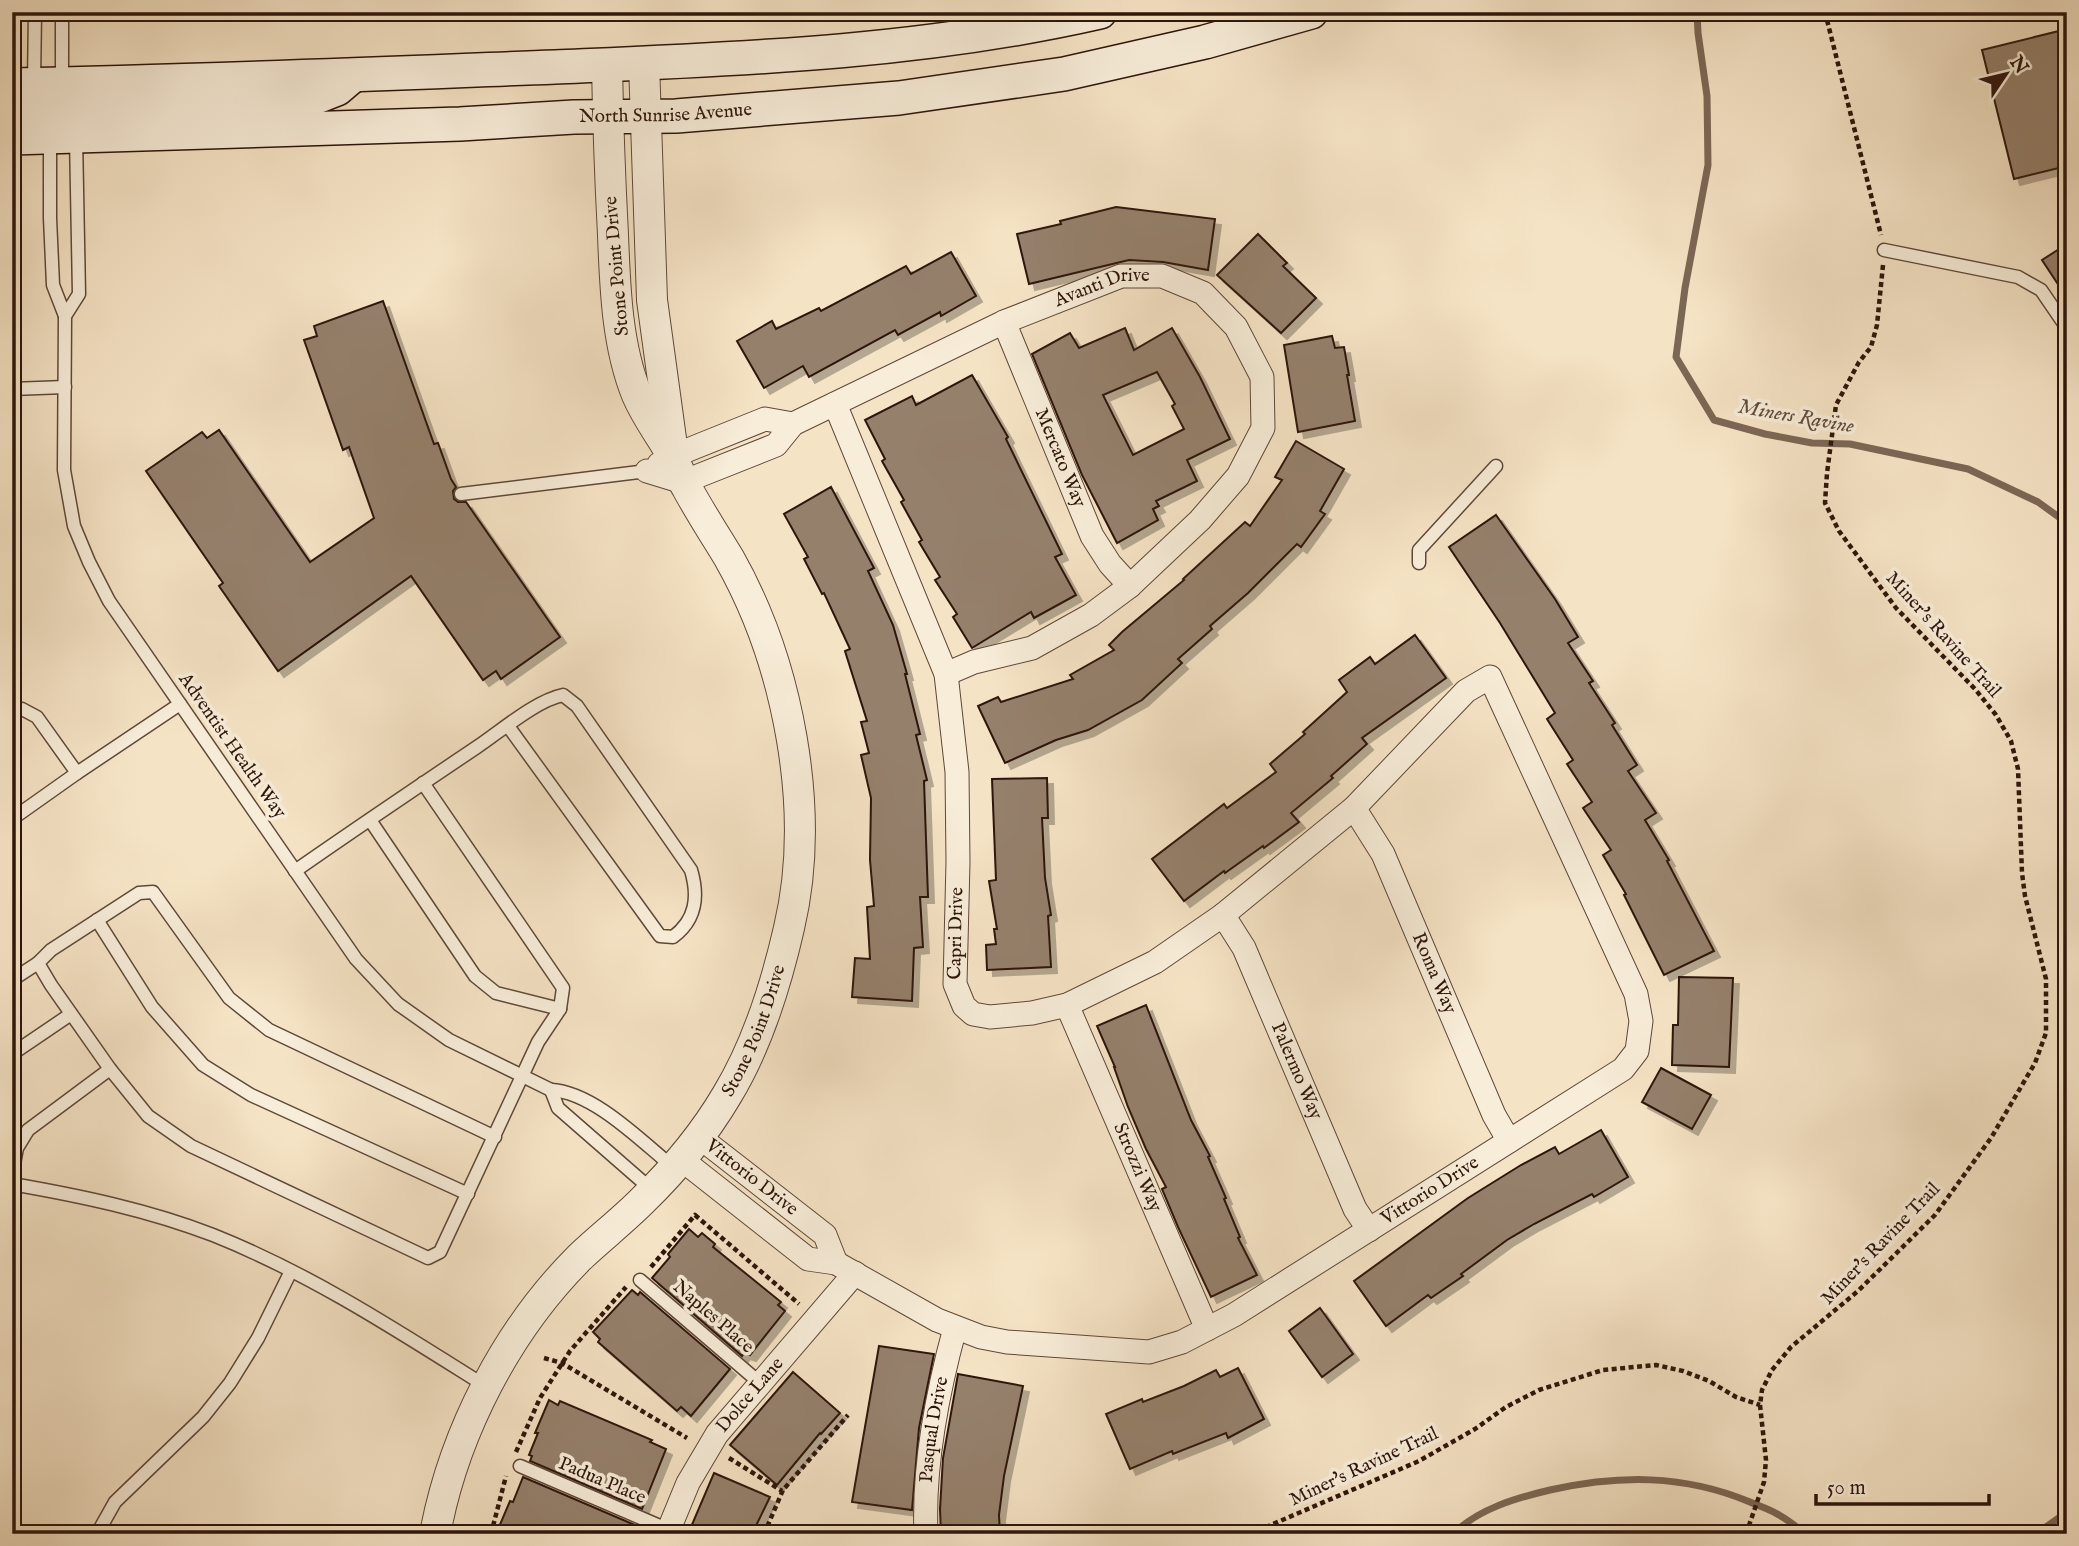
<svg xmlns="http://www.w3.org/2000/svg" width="2079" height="1546" viewBox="0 0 2079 1546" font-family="'IM FELL English',serif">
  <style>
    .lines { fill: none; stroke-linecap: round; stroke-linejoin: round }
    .stream { stroke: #7c6755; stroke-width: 7 }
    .building { fill: #95806c; stroke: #2d150b; stroke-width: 2; fill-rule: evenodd; filter: url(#shadow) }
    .service-casing { stroke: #5f483a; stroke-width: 15 }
    .minor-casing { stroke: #5f483a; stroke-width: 25 }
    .tertiary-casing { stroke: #5f483a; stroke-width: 32 }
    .secondary-casing { stroke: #2d150b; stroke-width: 36 }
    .path { stroke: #2d150b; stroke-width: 4.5; stroke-dasharray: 5 3.5; stroke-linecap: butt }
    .service { stroke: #f8edd9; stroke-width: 12 }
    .minor { stroke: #f8edd9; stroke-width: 23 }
    .tertiary { stroke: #f8edd9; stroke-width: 30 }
    .secondary { stroke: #f8edd9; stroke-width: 33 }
    .labels { text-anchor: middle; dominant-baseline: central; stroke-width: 7; stroke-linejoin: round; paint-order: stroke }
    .street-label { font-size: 19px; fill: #2d150b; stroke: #f8edd9 }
    .water-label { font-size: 21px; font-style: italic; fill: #624b3c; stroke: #f8edd9 }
  </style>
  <defs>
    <filter id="shadow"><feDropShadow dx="6" dy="6" stdDeviation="0" flood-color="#0004"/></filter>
  </defs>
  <rect width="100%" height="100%" fill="#f5e3c5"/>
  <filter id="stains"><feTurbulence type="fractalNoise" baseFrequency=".00286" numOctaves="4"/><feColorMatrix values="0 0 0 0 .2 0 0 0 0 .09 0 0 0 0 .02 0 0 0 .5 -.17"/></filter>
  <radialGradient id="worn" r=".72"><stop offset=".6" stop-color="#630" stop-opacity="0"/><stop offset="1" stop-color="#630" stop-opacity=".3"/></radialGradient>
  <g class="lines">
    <g class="stream">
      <path d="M1697,12L1698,33L1707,96L1708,165L1685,288L1676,357L1714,420L1765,434L1812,443L1850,444L1968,469L2038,502L2067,523"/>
      <path d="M1453,1534C1478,1509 1516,1498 1550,1490C1619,1475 1683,1474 1750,1502C1759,1506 1770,1509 1779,1515C1788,1520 1797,1527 1805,1534"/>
      <path d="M2036,1534L2067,1512"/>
    </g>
  </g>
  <g class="building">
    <path d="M2063,30L2067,44V166L2014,179L1982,50Z"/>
    <path d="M1116,207L1215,219L1208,270L1163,262L1129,260L1029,284L1017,234L1061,224L1060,221Z"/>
    <path d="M1258,234L1287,263L1283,266L1316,298L1281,333L1217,275Z"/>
    <path d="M2067,244V298L2042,260Z"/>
    <path d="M951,252L976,296L941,316L940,312L898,335L895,330L809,377L803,366L764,388L737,341L772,321L776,329L819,308L821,311L906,266L911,274Z"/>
    <path d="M383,301L434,444L438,443L451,479L456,487L453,491L454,499L458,502H466L560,637L501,679L496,671L483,680L411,576L278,671L219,586L223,583L146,471L202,432L207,438L219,430L310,562L374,518L349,447L343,450L304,340L317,336L314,326Z"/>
    <path d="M1125,328L1134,350L1172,328L1200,377L1230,439L1187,460L1197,481L1156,501L1159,506L1153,509L1158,520L1117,543L1082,475L1032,354L1070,333L1079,348ZM1157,372L1175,404L1172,406L1184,429L1133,455L1103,395Z"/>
    <path d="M1332,336L1335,348L1344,347L1349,375H1347L1355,421L1298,432L1284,345Z"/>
    <path d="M972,375L1008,437L1006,439L1062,554L1055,557L1076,595L1034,618L1031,612L972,648L953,617L957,614L935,580L940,577L919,542L922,540L901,502L904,500L882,461L885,459L865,420L912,396L916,405Z"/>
    <path d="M1296,441L1344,469L1320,511L1325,514L1301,547L1297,544L1248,593L1210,626L1212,629L1178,659L1182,663L1142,700L1088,730L1056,740L1005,763L978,706L998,697L1001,702L1073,679L1070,675L1114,650L1109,645L1122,632L1184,580L1183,579L1245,522L1250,526L1282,480L1275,477Z"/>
    <path d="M831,487L874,568L868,571L893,625L907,674H905L920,734L916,735L927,780L924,781L928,897H920L923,947L914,948L912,1001L852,997L855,958L870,959L867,907L874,906L870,860L871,798L861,755L869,753L861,722L867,721L845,651L850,649L824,593L822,594L804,559L808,557L784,514Z"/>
    <path d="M1496,515L1555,599L1578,637L1568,643L1593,681L1589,683L1615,723L1612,725L1637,765L1628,771L1656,813L1645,820L1669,860L1667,861L1714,951L1664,975L1624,895L1626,894L1603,855L1611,850L1583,808L1592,802L1567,764L1573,760L1547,719L1555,713L1500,623L1449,547Z"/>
    <path d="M1415,635L1446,678L1362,738L1367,744L1331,776L1333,778L1291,813L1299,822L1264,848L1263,846L1225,873L1224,871L1184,901L1152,859L1224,804L1227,808L1276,772L1270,764L1305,734L1303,732L1347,692L1339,680L1370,657L1375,664Z"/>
    <path d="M1047,778L1048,818H1042L1045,878L1051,915L1048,916L1051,967L987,970L986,945L996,944L994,929H997L989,881L996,880L992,779Z"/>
    <path d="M1679,977L1733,978L1729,1067L1672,1065L1673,1025H1678Z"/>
    <path d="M1146,1005L1191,1120L1210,1156L1208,1157L1226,1198L1224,1199L1240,1237L1238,1238L1257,1275L1211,1297L1178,1227L1162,1189L1166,1187L1146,1149L1128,1107L1114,1067H1115L1097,1026Z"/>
    <path d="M1661,1068L1711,1095L1692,1129L1642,1102Z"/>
    <path d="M1601,1130L1628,1177L1594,1197L1592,1194L1534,1224L1507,1240L1461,1274L1463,1276L1431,1298L1428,1295L1386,1326L1354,1281L1468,1198L1521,1165L1555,1147L1559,1154Z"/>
    <path d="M689,1229L698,1237L702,1233L715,1244L713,1247L781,1302L778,1305L785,1311L750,1355L744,1353L742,1356L652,1278L670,1257L668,1254Z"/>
    <path d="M632,1290L638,1295L640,1292L730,1369L691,1416L681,1407L677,1411L598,1342L600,1339L593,1332Z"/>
    <path d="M1320,1308L1353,1354L1322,1377L1289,1331Z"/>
    <path d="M879,1346L934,1354L919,1428L912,1510L852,1502Z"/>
    <path d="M1238,1368L1264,1419L1228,1438L1226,1433L1173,1454L1172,1451L1130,1469L1106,1414L1142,1399L1143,1402L1184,1386L1216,1370L1220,1377Z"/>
    <path d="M793,1372L840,1413L821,1434L820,1433L777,1485L730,1445Z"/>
    <path d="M958,1374L1023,1386L1004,1476L999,1515L1000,1534H941L940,1509L943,1458Z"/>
    <path d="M549,1400L558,1405L560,1401L652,1440L650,1442L666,1449L642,1509L530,1461L532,1456L529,1455L538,1433H535Z"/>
    <path d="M714,1473L770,1497L752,1534H688Z"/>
    <path d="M523,1477L635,1525L630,1534H496L510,1501L513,1502Z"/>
  </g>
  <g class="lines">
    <g class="service-casing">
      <g id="service">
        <path d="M60,12L62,16V83"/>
        <path d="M34,82L35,12"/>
        <path d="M50,139V218L53,285L65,316L79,294L76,137"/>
        <path d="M1884,250L2018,277L2041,290L2067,328"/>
        <path d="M65,316L64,470L74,526L89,562L109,601L356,959L398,1004L449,1040L551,1090"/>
        <path d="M12,389L65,387"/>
        <path d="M461,494L647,471"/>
        <path d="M1419,563V550L1496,466"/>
        <path d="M12,712L22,709L37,717L77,773L180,704"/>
        <path d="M423,783L563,988L560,1009L538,1042L440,1252L428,1258L191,1146L148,1116L110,1069L51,985L38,963L51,950L139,893L153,892L229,998L269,1030L495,1137"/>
        <path d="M12,819L77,773"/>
        <path d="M370,820L475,976L496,993L560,1009"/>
        <path d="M295,871C355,829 416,788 477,747C501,731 535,701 563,695L577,706L691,870C699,897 696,920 673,937L660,936L508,726"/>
        <path d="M97,920L152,1007L203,1065L251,1095L468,1194"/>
        <path d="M12,980L38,963"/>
        <path d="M12,1054L71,1014"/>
        <path d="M12,1175L17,1148L28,1130L110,1069"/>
        <path d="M12,1184C81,1196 148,1210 213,1235C311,1274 398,1331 487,1387"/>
        <path d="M652,1190L558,1108L551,1090C593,1092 640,1140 673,1167"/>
        <path d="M640,1280L760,1383"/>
        <path d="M520,1466L669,1530"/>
        <path d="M97,1534L115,1502L203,1417L230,1383L258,1338L291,1271"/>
      </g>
    </g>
    <g class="minor-casing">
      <g id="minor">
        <path id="s1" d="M1004,322L1092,536L1110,564L1130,586"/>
        <path d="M659,464L673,456L765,419L793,424"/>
        <path id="s2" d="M647,471L683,482L776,445L793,424L1004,322L1121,276H1162L1203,293L1236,327L1262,377L1263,428L1238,476L1200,520L1130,586L1091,615L1032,648L974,662L946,674"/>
        <path id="s3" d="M1354,808L1383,854L1494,1115L1509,1141"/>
        <path id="s4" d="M1223,915L1244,948L1355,1209L1369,1230"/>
        <path id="s5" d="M1067,1005L1207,1329"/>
        <path id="s6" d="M698,1136L825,1235L836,1263"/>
        <path id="s7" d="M681,1159L808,1259L836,1263L937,1320L981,1337L1007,1342L1149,1352L1182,1342L1234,1315L1623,1069L1637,1051L1641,1021L1636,994L1490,677L1466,691L1354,808L1223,915L1155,962L1067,1005L1032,1013L990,1017L973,1014L964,1006L955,984L958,862L957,772L946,674L835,404"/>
        <path id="s8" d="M667,1534L688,1483L717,1434L855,1273"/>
        <path id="s9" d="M926,1534C923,1466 937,1394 955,1328"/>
      </g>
    </g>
    <g class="tertiary-casing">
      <g id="tertiary">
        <path d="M644,63L652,300L672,446"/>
        <path id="s10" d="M435,1534C454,1432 507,1330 580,1257C600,1238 622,1221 641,1202C673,1171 704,1134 727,1095C758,1044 776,985 789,928C817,810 788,662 729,558C715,535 700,512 687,488C680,477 677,463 670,452C659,433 646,416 637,395C617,346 615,288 613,235C610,178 608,122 607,65"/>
      </g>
    </g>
    <g class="secondary-casing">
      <g id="secondary">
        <path d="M12,85C193,82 374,74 555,67C738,59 920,53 1100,12"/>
        <path d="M12,114L34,107L62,83"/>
        <path d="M50,135L66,117L82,110L309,100L337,89L350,78"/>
        <path id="s11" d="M12,138L460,124L574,117L676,116L899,98L1064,74L1205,42L1311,12"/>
      </g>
    </g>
    <g class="path">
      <path d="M1825,12L1881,235"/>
      <path d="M651,1267L695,1215L799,1304"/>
      <path d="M544,1358L562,1363L687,1438"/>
      <path d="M516,1452L540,1398L570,1351L626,1287"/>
      <path d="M729,1458L782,1491"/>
      <path d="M35,1534L37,1528"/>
      <path d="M491,1534L506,1476"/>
      <path d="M764,1534L783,1490L848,1415"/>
      <path d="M1250,1534L1419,1461L1475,1429L1506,1407L1539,1390L1603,1370L1656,1365L1683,1371L1709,1381L1736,1397L1760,1405"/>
      <path d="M1746,1534L1764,1482L1766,1460L1760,1405L1762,1390L1772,1370L1791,1347L1858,1291L1935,1215L1991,1138L2035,1063L2046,1033V979L2025,896L2022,873L2018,769L2011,741L1996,715L1975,689L1896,608L1839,531L1825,503L1827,473L1836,405L1859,362L1871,347L1877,325L1883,265"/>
    </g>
    <use href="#service" class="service"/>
    <use href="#minor" class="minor"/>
    <use href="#tertiary" class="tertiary"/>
    <use href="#secondary" class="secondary"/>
  </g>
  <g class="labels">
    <g class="street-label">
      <text stroke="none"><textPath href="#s11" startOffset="654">North Sunrise Avenue</textPath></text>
      <text transform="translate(617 266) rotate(-95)">Stone Point Drive</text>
      <text stroke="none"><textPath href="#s2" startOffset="504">Avanti Drive</textPath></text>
      <text stroke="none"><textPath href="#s1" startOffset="147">Mercato Way</textPath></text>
      <text transform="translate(1943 635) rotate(48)">Miner's Ravine Trail</text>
      <text transform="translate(232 746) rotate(55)">Adventist Health Way</text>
      <text stroke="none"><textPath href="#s7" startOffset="2226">Capri Drive</textPath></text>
      <text stroke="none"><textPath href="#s3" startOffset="184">Roma Way</textPath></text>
      <text stroke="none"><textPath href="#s10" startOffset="607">Stone Point Drive</textPath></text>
      <text stroke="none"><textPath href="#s4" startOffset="173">Palermo Way</textPath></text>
      <text stroke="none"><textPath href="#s5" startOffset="177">Strozzi Way</textPath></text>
      <text stroke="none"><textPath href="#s6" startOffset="68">Vittorio Drive</textPath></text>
      <text stroke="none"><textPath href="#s7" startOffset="847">Vittorio Drive</textPath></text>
      <text transform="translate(1881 1244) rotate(-46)">Miner's Ravine Trail</text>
      <text transform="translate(713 1317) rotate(41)">Naples Place</text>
      <text stroke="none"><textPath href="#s8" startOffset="163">Dolce Lane</textPath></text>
      <text stroke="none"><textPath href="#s9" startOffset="105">Pasqual Drive</textPath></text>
      <text transform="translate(1364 1467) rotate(-25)">Miner's Ravine Trail</text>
      <text transform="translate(602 1481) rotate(23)">Padua Place</text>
    </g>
    <g class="water-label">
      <text transform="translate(1796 417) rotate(10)">Miners Ravine</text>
    </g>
  </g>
  <rect width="2079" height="1546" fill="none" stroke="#f5e3c5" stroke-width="42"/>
  <rect x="14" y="14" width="2051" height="1518" fill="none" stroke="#2d150b" stroke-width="3.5"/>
  <rect x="21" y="21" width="2037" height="1504" fill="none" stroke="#2d150b" stroke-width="2"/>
  <g transform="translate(2006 74) rotate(55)" stroke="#f8edd9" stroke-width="5" paint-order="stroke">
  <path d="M0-5L12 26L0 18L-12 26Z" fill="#2d150b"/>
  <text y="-10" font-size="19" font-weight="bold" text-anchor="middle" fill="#2d150b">N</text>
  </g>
  <path d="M1816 1494v10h173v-10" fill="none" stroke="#2d150b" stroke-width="3.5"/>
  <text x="1827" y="1494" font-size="21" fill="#2d150b" stroke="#f8edd9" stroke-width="5" paint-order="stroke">50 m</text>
  <rect width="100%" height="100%" filter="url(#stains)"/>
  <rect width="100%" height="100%" fill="url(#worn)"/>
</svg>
